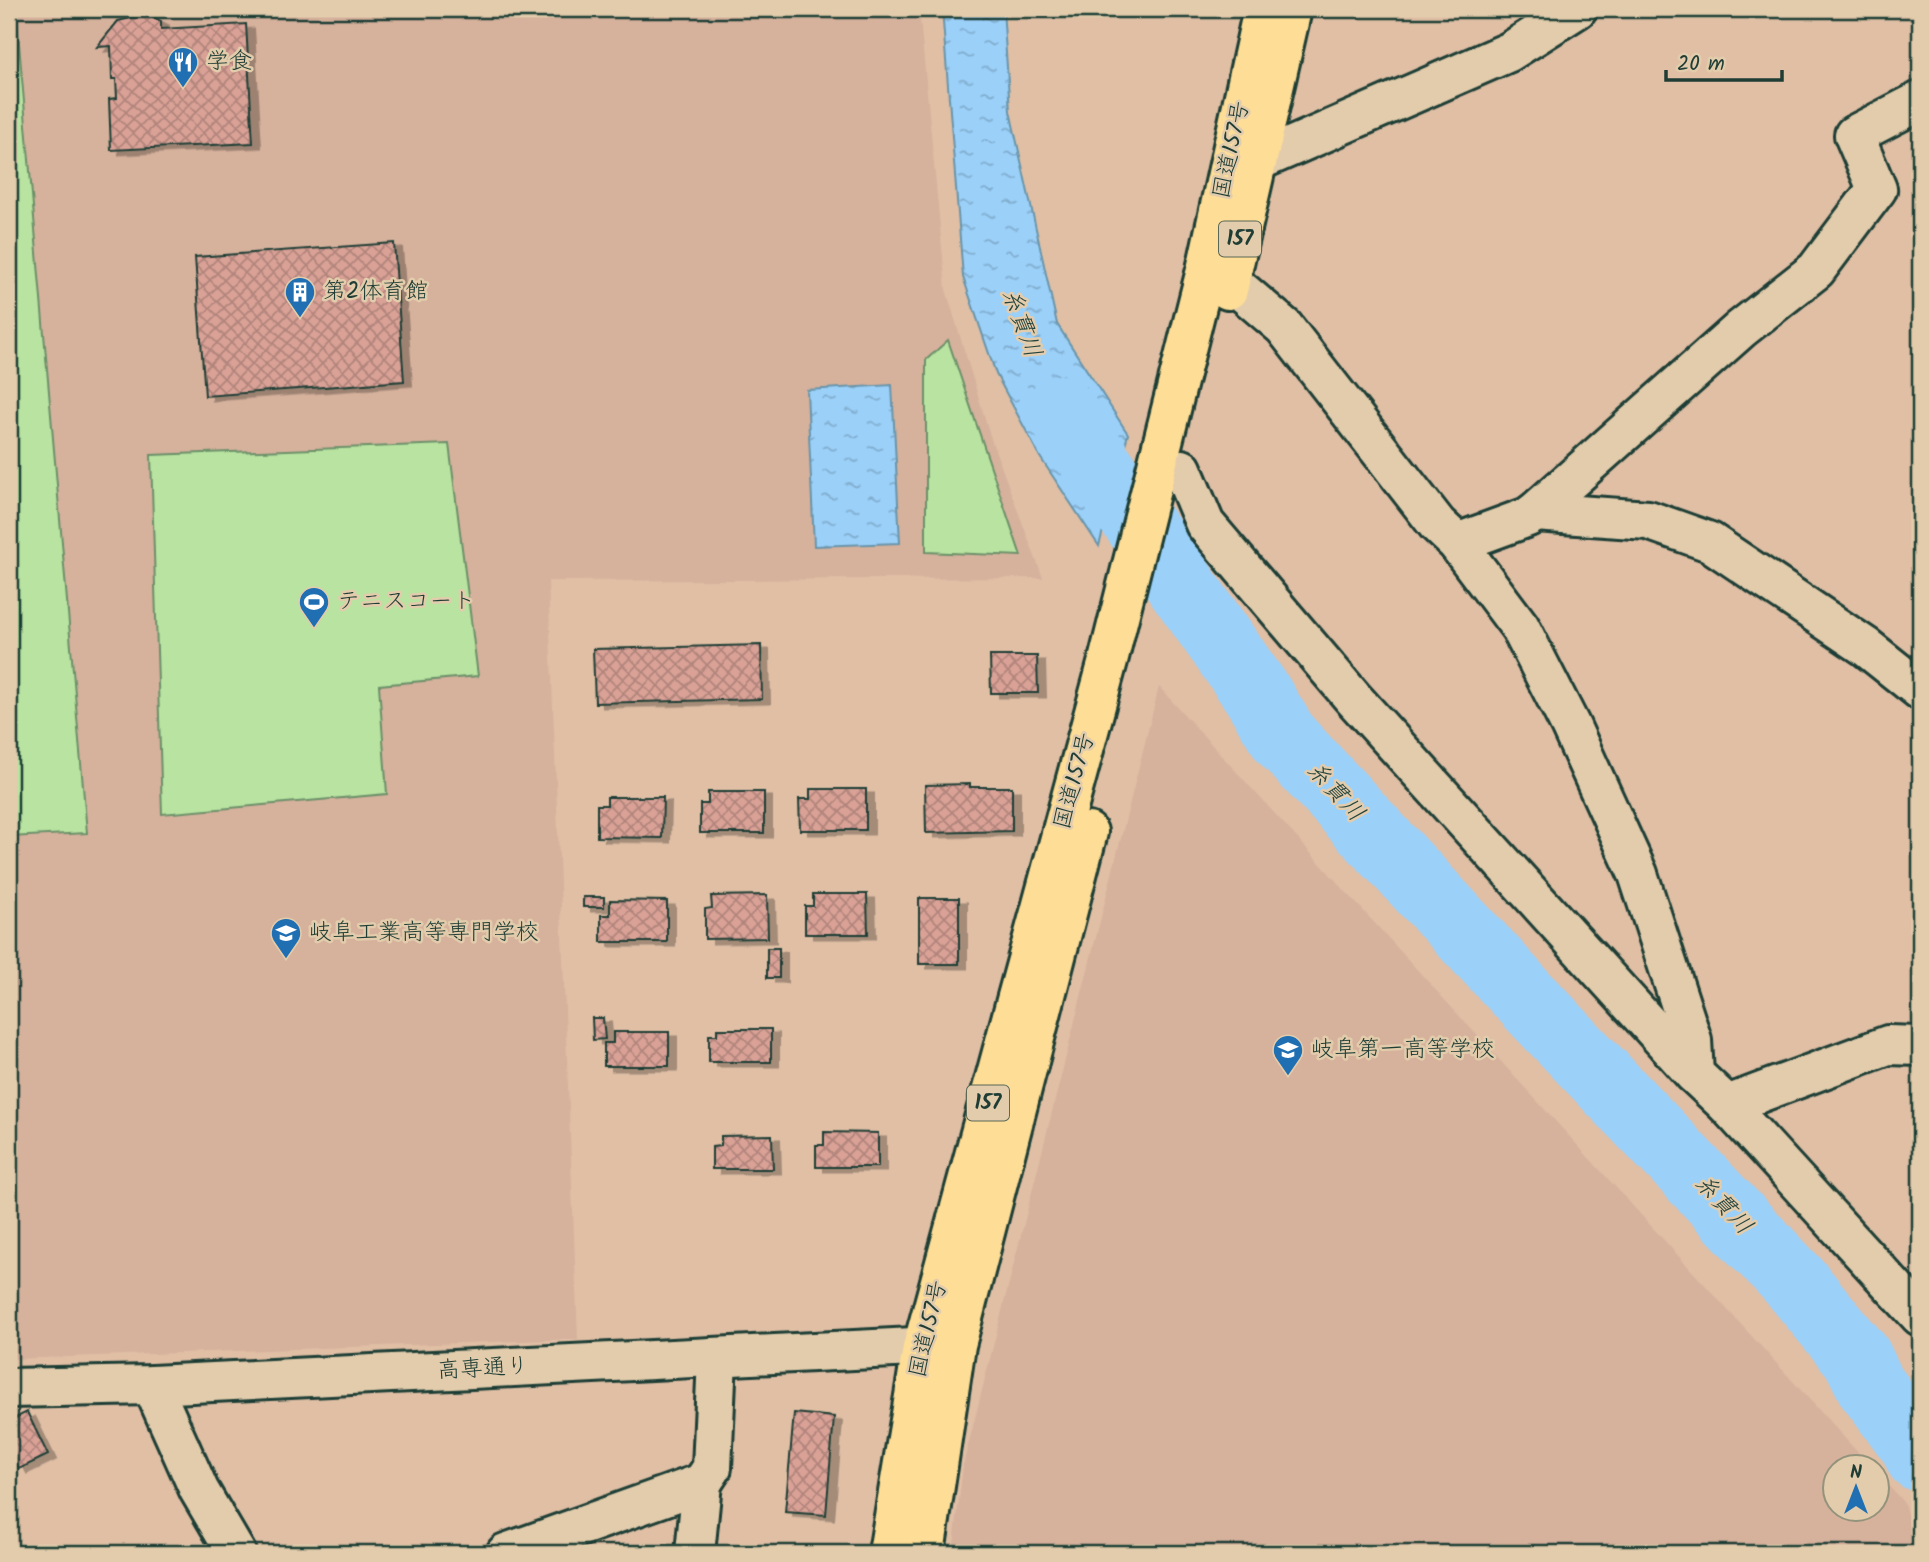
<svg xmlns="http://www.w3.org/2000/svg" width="1929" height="1562" viewBox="0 0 1929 1562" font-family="Kalam,'Klee One',sans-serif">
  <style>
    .built { fill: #d6b19c }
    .grass { fill: #b8e3a0; stroke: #6c906a; stroke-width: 2 }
    .water { fill: url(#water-ripples); stroke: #6995aa; stroke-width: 2 }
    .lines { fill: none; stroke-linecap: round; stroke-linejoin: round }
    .river { stroke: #9bd0f9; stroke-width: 70 }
    .building { fill: url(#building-cross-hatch); stroke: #1f3d34; stroke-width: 2; filter: url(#shadow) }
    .minor-casing { stroke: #1f3d34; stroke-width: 44 }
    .trunk-casing { stroke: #1f3d34; stroke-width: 44 }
    .minor { stroke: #e2ccac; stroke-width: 38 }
    .trunk { stroke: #fedd96; stroke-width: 38 }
    .labels { text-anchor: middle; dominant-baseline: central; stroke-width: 5; stroke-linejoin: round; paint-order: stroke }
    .shield { fill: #e2ccac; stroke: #5a6858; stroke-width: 2 }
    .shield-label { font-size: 21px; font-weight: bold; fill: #1f3d34 }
    .poi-label { font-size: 23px; fill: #1f3d34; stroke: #e2ccac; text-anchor: start }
    .street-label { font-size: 23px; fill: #1f3d34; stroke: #e2ccac }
    .water-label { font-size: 24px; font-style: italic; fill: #25443e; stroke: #e2ccac }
  </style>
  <defs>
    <pattern id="water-ripples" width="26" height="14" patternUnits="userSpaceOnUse" patternTransform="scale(1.75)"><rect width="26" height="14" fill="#9bd0f9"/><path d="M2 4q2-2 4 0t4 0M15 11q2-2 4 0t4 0" fill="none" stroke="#7eaaca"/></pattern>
    <pattern id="building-cross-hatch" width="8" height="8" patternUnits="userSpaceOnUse" patternTransform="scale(1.75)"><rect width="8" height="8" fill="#daa196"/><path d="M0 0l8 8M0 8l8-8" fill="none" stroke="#b0847b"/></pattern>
    <filter id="shadow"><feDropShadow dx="8" dy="4.5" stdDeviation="0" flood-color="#0004"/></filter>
  </defs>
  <rect width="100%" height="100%" fill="#e0bfa5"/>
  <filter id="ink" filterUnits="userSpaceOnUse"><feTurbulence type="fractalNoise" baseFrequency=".0143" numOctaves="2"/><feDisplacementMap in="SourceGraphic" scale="14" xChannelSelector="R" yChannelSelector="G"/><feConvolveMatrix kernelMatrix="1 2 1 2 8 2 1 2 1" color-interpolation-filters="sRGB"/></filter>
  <g filter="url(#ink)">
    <g class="built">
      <path d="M9,9H919L946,290L992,442L1043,578L548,581L578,1339L10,1359L9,1357Z"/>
      <path d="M1159,687L1871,1467L1834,1468V1510H1876L1877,1473L1904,1503L1917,1553H953L963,1466Z"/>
    </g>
    <g class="grass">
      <path d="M9,9H16L87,833L9,837Z"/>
      <path d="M948,340L1021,556L926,552V360Z"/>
      <path d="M449,444L478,676L379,685L387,794L162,814L151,455Z"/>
    </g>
    <g class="water">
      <path d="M942,9H1003L1010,111L1057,324L1128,434L1099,546L1040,457L996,374L963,277Z"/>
      <path d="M892,385L900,543L814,546L807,390Z"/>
    </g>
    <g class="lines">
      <path class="river" d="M1060,410L1256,692L1285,739L1524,996L1795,1282L1857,1357L1871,1386L1915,1445L1920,1457"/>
    </g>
    <g class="building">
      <path d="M139,16H151L161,21V29L246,24L253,143L111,150L109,99L117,98L116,79H112L111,46L97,47L118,21Z"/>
      <path d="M394,243L404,381L205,396L195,257Z"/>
      <path d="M761,645L762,699L595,703L593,649Z"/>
      <path d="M990,656H1037L1038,693H991Z"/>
      <path d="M970,784V787H1012V831L926,833L925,785Z"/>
      <path d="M810,789H866V830H800L799,799H810Z"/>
      <path d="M708,792H764V833H700V804H708Z"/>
      <path d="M607,797H663L662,838L597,837V805H607Z"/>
      <path d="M813,894H867L868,934H805V906H813Z"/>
      <path d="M767,895L768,938L705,939V909L712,908L711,896Z"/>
      <rect x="583" y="897" width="21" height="10"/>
      <rect x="919" y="898" width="40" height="66"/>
      <path d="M610,900L667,901V942H601V915H610Z"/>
      <rect x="767" y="948" width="12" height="30"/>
      <path d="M592,1018H603L605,1039L593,1040Z"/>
      <path d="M717,1029H771V1062H709V1035H717Z"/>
      <path d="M613,1032H669V1066H604V1043H613Z"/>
      <path d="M824,1132L878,1133V1167H816V1145H824Z"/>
      <path d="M772,1135L773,1169H712V1147L721,1146V1136Z"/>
      <path d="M27,1412L48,1455L19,1469L13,1457L9,1460V1421Z"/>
      <path d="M794,1413L834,1417L826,1515L785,1512Z"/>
    </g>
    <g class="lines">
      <g class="minor-casing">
        <g id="minor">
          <path d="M1258,161L1509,52L1577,9"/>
          <path d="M1230,281L1284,327L1437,524L1457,543L1520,627L1570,725L1638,874L1692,1040L1694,1074L1727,1105L1888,1045L1920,1046"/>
          <path d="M1182,469L1205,524L1353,698L1694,1074"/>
          <path d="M1535,512L1648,520L1710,542L1866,647L1920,690"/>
          <path d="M1457,543L1528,517L1535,512L1741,329L1816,270L1877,189L1854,135L1920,101"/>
          <path d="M1727,1105L1920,1316"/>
          <path d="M152,1385L199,1490L236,1553"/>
          <path d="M9,1388L152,1385L954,1345"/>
          <path d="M506,1553L702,1483L712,1468L717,1358"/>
          <path d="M695,1553L702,1483"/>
        </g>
      </g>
      <g class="trunk-casing">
        <g id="trunk">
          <path d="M1228,290L1292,9"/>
          <path d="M888,1553L922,1348L1109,657L1206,270L1263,9"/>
          <path d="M925,1553L956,1345L1088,832"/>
        </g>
      </g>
      <use href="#minor" class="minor"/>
      <use href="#trunk" class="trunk"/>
    </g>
  </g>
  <defs>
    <g id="restaurant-pin" transform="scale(1.575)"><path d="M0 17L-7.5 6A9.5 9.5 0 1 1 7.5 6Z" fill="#1f6fb2" stroke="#e2ccac"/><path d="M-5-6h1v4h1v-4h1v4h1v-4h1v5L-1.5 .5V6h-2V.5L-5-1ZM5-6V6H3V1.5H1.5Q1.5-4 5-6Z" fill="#fff"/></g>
    <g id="building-pin" transform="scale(1.575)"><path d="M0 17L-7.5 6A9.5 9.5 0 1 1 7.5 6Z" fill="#1f6fb2" stroke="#e2ccac"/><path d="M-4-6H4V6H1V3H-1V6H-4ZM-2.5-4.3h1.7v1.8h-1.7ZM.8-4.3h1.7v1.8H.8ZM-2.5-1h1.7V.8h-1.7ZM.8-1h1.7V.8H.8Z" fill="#fff"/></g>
    <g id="stadium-pin" transform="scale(1.575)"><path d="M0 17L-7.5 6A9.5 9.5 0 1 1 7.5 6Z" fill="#1f6fb2" stroke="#e2ccac"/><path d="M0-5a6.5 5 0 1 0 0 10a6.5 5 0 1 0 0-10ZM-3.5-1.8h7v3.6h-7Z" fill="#fff"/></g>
    <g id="university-pin" transform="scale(1.575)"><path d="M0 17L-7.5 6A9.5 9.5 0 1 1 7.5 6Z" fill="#1f6fb2" stroke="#e2ccac"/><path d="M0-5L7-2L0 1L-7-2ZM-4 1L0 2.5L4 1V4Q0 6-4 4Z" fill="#fff"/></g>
    <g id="school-pin" transform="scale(1.575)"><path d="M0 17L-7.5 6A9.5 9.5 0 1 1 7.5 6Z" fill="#1f6fb2" stroke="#e2ccac"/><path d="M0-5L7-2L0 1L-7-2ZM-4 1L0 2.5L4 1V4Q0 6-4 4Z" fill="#fff"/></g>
  </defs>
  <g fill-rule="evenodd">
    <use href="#restaurant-pin" x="183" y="62"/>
    <use href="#building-pin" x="300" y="292"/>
    <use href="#stadium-pin" x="314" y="602"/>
    <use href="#university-pin" x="286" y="933"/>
    <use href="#school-pin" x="1288" y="1050"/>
  </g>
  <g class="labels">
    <g class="shield">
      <rect x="1219" y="221.5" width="42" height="35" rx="5"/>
      <rect x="967" y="1085.5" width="42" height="35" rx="5"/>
    </g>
    <g class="shield-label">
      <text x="1240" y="239">157</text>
      <text x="988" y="1103">157</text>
    </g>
    <g class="poi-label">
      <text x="206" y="62">学食</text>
      <text x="323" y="292">第2体育館</text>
      <text x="337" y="602">テニスコート</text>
      <text x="309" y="933">岐阜工業高等専門学校</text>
      <text x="1311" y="1050">岐阜第一高等学校</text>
    </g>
    <g class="street-label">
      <text transform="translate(1232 150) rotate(-78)">国道157号</text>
      <text transform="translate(1075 781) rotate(-75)">国道157号</text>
      <text transform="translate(929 1329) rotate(-77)">国道157号</text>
      <text transform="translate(483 1369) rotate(-3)">高専通り</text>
    </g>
    <g class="water-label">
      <text transform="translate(1021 323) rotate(70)">糸貫川</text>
      <text transform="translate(1335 792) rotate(47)">糸貫川</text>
      <text transform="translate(1723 1205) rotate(47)">糸貫川</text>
    </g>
  </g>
  <rect width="1929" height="1562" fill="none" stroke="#e2ccac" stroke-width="35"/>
  <rect x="18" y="18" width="1894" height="1527" fill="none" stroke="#1f3d34" stroke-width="2.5" filter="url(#ink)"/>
  <g transform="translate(1856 1488)"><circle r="33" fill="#e2ccac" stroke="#94937c" stroke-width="2"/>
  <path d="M0-5L12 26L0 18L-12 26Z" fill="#1f6fb2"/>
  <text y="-10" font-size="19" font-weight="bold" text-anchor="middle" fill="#1f3d34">N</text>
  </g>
  <path d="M1666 70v10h116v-10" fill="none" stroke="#1f3d34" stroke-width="3.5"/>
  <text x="1677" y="70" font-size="21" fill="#1f3d34" stroke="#e2ccac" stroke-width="5" paint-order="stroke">20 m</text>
</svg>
